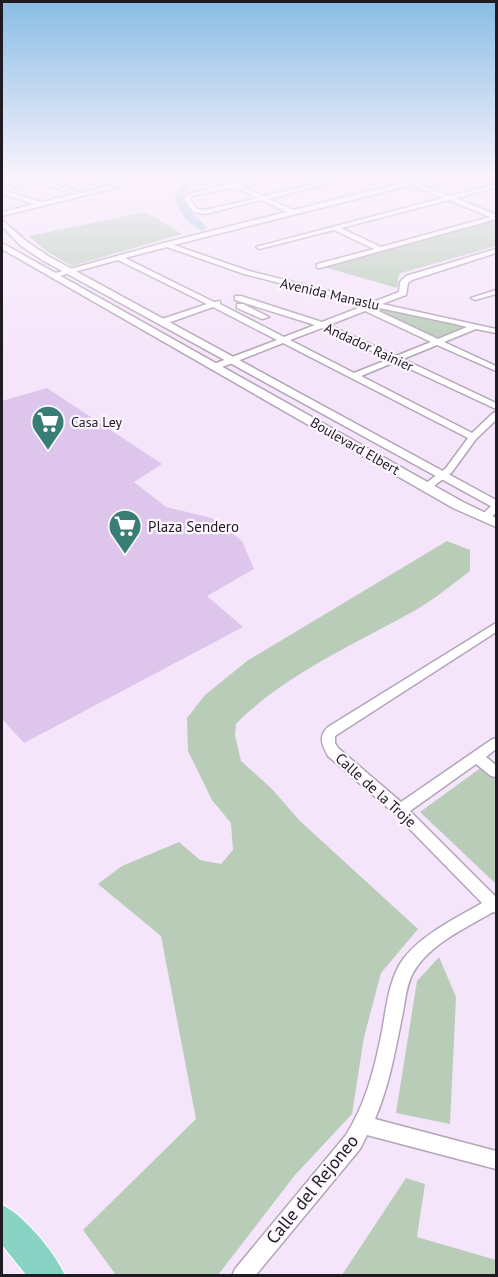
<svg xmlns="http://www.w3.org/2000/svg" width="498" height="1277" viewBox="0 0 498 1277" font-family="'PT Sans',sans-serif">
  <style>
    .green { fill: #b8ccb8 }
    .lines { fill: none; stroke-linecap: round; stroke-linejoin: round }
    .canal { fill: #9bcadf; fill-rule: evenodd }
    .building { fill: #dec5eb }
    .minor-casing { stroke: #b3a4b8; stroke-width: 3 }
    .tertiary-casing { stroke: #b3a4b8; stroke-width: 3 }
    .primary-casing { stroke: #fff; stroke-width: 2 }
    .minor { fill: #fff; fill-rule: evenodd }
    .tertiary { fill: #fff; fill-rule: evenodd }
    .primary { fill: #89d3c4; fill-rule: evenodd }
    .labels { text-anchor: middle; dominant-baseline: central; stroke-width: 4.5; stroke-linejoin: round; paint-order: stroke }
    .far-street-label { font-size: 14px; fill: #201b22; stroke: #fcf6ff }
    .far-poi-label { font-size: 14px; fill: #201b22; stroke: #fcf6ff; text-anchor: start }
    .poi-label { font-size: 15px; fill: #201b22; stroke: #fcf6ff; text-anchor: start }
    .street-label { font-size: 15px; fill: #201b22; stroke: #fcf6ff }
    .near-street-label { font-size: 18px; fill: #201b22; stroke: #fcf6ff }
  </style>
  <rect width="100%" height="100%" fill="#f5e5fa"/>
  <g class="green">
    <path d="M146,212L182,234L72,266L46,251L29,236Z"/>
    <path d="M496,220V246L401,273L398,277L397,288L324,267Z"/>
    <path d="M387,308L472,328L442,340L378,311Z"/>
    <path d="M447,541L470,550V571L436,597L416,610C358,642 281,677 236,724L235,735L241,761L272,789L300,821L418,929L381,973L364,1037L352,1114L295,1175L218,1275H116L83,1230L196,1119L161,936L98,884L122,866L179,842L200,860L221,864L233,850L231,823L212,800L188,751L187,718L205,695L247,661Z"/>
    <path d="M482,767L496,778V884L420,812Z"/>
    <path d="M439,957L456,997L450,1124L396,1113L417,981Z"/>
    <path d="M406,1178L425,1184L417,1237L496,1260V1275H342Z"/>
  </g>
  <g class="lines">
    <path class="canal" d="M192,176H200L198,182L183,194C187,215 195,213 207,228L202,231C186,223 177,210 175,193Z"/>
  </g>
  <path class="building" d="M47,388L162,464L134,482L166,507L212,518L242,541L254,569L207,596L243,627L24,743L2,719V401Z"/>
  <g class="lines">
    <g class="minor-casing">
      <g id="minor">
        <path d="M91,176C100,176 107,180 116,181C124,182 132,176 141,176L110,189L2,216V212L34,204L2,194V190L41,202L75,194L34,181L13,188L11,185L38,176L40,179L82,193L113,184Z"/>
        <path d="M182,176C200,176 217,183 234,183C248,183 261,176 276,176L240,185L263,196L346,176H357L269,199L293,210L406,182L393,176C401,176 406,180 412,181C420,181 433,176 442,176L418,183L450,196L496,184V188L456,198L496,215V219L320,268H317V264L374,249L334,230L259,249L256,247L443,198L412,185L174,245L249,271L373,302L399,292L400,282L406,276L496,249V253L412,280L408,283L406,295L382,304L496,329V333L476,329L444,342L496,366V371L437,345L403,359L496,403V409L395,362L361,376L472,433L493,413L496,412V420L476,439L452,472L430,489L426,490L421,487L446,468L468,438L283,343L217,369H211V365L277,340L213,307L165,324H159V320L207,304L118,260L52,278V274L164,243L286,212L262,200L205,214L193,212L184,199L188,194L225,185ZM234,187L257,198L205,210L197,209L190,199L192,196ZM449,200L490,217L381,247L341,228ZM167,247L244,274L366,305L322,322L241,296H235V300L315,325L284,337L220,304V301L214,302L125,258ZM375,307L455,324L467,327L438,339L372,308ZM365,311L431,342L396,356L329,325ZM322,328L389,359L354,373L290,340Z"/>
        <path d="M496,290V294L475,300L471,298Z"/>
        <path d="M237,304H243L269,317L262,319L237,308Z"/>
        <path d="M496,504V512L489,520H481L480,518C484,513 490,505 496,504Z"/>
        <path d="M496,623V632L335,736V743L338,748L401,802L491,740L496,738V749L486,757L496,765V777L491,776L476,764L410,811L496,897V913L493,912C466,928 429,944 413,973C406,985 405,1003 402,1017C395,1052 389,1086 375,1119L496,1151V1169L367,1135L360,1149L255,1276H232L235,1269L346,1135C364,1106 373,1075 380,1041C386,1015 387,980 404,958C424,933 455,919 482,903L395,814L328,756C322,744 318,737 328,727Z"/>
      </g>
    </g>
    <g class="tertiary-casing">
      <g id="tertiary">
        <path d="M2,220L26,241L48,256L496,500V509L42,260L20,245L2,226Z"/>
        <path d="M2,243L463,502L496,518V527L453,508L2,249Z"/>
      </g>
    </g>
    <g class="primary-casing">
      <path id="primary" d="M2,1205C22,1213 57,1255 65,1276H27L2,1245Z"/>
    </g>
    <use href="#minor" class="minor"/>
    <use href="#tertiary" class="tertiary"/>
    <use href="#primary" class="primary"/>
  </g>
  <linearGradient id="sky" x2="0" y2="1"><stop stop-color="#89bde4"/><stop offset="0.5" stop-color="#faf3fd"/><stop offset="1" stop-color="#faf3fd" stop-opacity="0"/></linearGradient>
  <rect width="498" height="355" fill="url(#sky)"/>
  <defs>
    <g id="supermarket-pin" transform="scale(1.725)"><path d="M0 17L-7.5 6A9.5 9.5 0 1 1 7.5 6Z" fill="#387e74" stroke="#fcf6ff"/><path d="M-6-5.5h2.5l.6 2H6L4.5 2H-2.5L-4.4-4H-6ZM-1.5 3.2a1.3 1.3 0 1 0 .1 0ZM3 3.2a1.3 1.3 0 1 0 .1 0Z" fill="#fff"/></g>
  </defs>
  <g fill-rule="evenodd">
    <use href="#supermarket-pin" x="48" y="422"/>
    <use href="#supermarket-pin" x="125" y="526"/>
  </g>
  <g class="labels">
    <g class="far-street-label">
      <text transform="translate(330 294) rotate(13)">Avenida Manaslu</text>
      <text transform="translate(369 347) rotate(25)">Andador Rainier</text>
      <text transform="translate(355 446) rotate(30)">Boulevard Elbert</text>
    </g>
    <g class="far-poi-label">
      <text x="71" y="422">Casa Ley</text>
    </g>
    <g class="poi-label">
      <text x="148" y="526">Plaza Sendero</text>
    </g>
    <g class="street-label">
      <text transform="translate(376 790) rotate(42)">Calle de la Troje</text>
    </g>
    <g class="near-street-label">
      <text transform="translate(312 1189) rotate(-51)">Calle del Rejoneo</text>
    </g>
  </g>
  <rect width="498" height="1277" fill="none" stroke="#201b22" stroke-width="6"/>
</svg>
